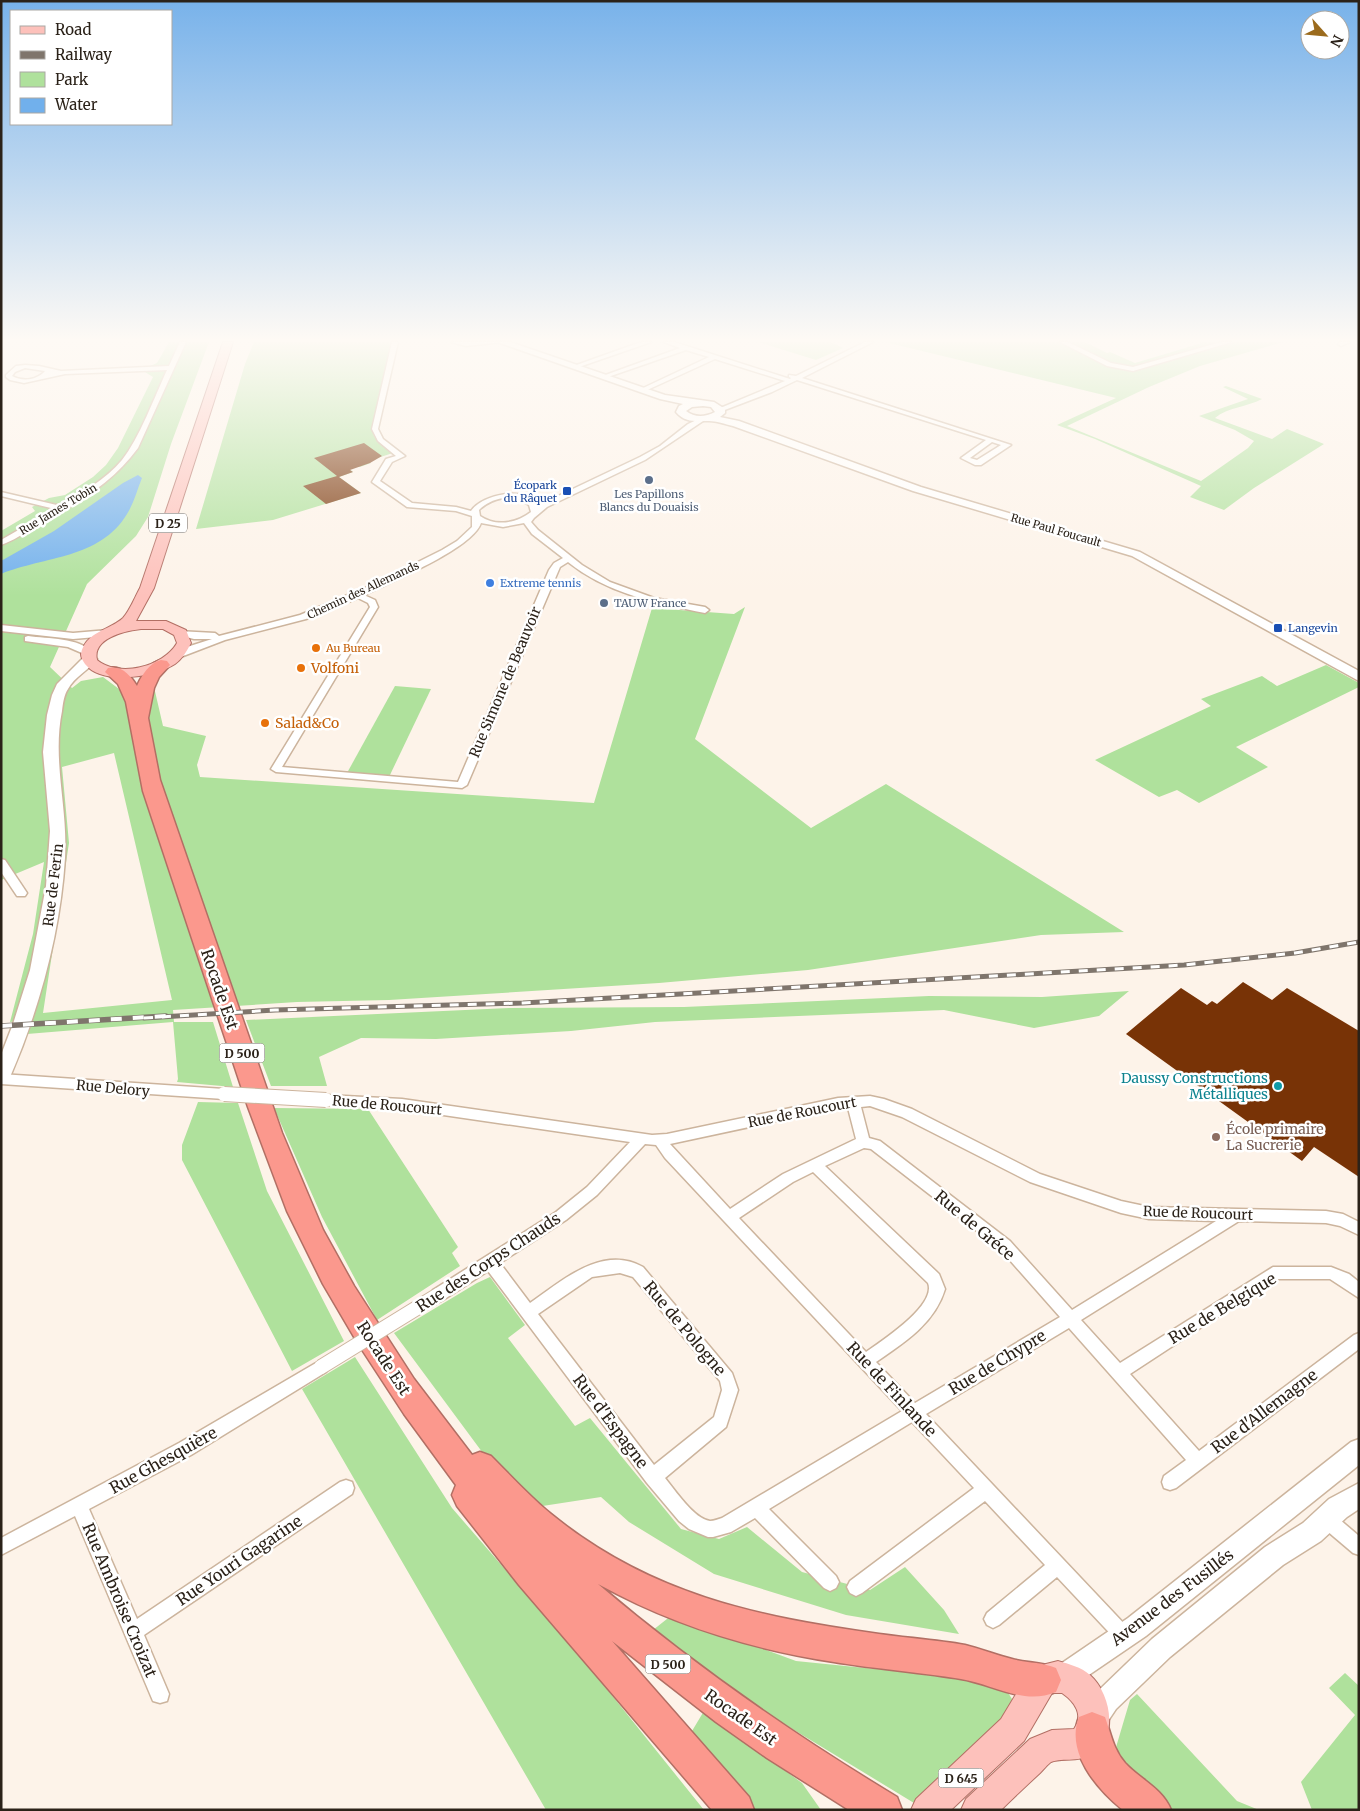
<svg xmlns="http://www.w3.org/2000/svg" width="1360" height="1811" viewBox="0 0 1360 1811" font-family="Merriweather,serif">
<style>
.green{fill:#afe19c;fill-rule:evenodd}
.water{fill:#71b0ec}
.building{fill:#783306}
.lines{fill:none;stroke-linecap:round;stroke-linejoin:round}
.street-casing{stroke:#ccb49d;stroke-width:3}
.secondary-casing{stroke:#ccb49d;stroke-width:3}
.primary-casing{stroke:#b26f64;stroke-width:2}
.highway-casing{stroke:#b26f64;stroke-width:3}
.street{fill:#fff;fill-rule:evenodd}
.secondary{fill:#fff;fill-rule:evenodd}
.primary{fill:#fdc1bb;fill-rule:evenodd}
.highway{fill:#fb988d;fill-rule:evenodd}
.rail-far1-casing{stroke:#7f756c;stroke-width:5}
.rail-casing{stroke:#7f756c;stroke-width:5.5}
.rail-far1{stroke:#fff;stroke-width:3;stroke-dasharray:9;stroke-linecap:butt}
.rail{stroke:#fff;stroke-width:4;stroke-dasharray:11;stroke-linecap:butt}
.street-bridge-casing{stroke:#ccb49d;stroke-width:16;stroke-linecap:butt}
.street-bridge{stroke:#fff;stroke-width:14}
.service-dot{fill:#5c6f8a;stroke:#fff;stroke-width:2}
.transit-dot{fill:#1a4fb4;stroke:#fff;stroke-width:2}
.shop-dot{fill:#3f7fe0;stroke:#fff;stroke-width:2}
.food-dot{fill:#e8710a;stroke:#fff;stroke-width:2}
.culture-dot{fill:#0f9aa8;stroke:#fff;stroke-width:2}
.education-dot{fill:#8d6e63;stroke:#fff;stroke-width:2}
.labels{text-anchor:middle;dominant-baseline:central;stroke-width:5;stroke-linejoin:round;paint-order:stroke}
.far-transit-label{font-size:11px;fill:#164399;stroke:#fff;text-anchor:end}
.far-service-label{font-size:11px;fill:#4e5e75;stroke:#fff}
.far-street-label{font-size:11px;fill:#2b2219;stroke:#fff}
.far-shop-label{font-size:11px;fill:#366cbe;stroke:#fff;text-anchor:start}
.far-food-label{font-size:11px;fill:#c56008;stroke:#fff;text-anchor:start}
.shield{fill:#fff;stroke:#6b645e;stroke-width:1}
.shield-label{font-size:12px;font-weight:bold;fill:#2b2219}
.food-label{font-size:14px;fill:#c56008;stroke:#fff;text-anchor:start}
.street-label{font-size:14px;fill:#2b2219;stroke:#fff}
.culture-label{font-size:14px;fill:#0d838f;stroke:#fff;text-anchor:end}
.education-label{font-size:14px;fill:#785e54;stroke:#fff;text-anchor:start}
.near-street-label{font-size:16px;fill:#2b2219;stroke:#fff}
</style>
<rect width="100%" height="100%" fill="#fdf3e9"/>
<g class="green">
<path d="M 169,342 L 209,342 L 171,444 L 148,517 L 136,536 L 87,584 L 50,667 L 72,688 L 81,681 L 103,677 L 119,689 L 154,687 L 163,726 L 206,736 L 197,765 L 200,777 L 594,803 L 652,608 L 734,614 L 745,607 L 695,739 L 811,828 L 886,784 L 1124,932 L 1041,935 L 808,970 L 659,983 L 389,1000 L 297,1002 L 173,1010 L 174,1022 L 213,1022 L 233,1087 L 177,1082 L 178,1079 L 173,1022 L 27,1034 L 33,1019 L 10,1022 L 33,934 L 44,862 L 1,880 L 1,531 L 35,511 L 32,507 L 49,498 L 65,495 L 93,477 L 106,465 L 118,448 L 153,377 L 145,372 L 148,367 L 157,363 ZM 114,753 L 172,1000 L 43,1013 L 69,843 L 62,767 Z"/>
<path d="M 254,342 L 392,342 L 372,428 C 373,441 383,446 393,453 L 368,461 L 371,463 L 360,467 L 347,467 L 353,472 L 339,477 L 361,493 L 273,520 L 196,529 L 245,364 Z"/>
<polygon points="758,342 831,342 843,348 816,360"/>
<path d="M 885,342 L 1085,342 L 1107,353 L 1110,352 L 1135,363 L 1202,343 L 1201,342 L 1283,342 L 1200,366 L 1149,387 L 1067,426 L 1201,481 L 1248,448 L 1254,441 L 1235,430 L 1199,416 L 1248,399 L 1223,387 L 1226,386 L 1262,399 C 1247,407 1228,407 1215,418 L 1272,439 L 1287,429 L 1324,444 L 1254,488 L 1224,510 L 1190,497 L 1201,486 L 1095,439 L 1057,425 L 1116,398 Z"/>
<polygon points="1326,665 1359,683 1359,687 1236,747 1268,767 1199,803 1177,790 1159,797 1095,760 1211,706 1201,699 1262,676 1277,686"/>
<polygon points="395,686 431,689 389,777 347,773"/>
<polygon points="1129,991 1099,1016 1034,1028 944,1010 655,1022 571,1031 436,1039 361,1038 319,1057 327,1086 271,1086 246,1020 509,1008 684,1007 929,996 1042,997"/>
<polygon points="198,1102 238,1103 267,1191 344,1341 292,1371 182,1160 182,1145"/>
<polygon points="274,1108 368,1109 458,1247 452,1253 460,1266 377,1320 322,1217"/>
<polygon points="490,1277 525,1325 508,1338 575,1426 590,1418 681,1529 719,1539 747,1527 802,1572 870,1590 905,1567 944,1610 959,1634 846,1615 714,1574 629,1522 601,1497 536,1507 491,1464 394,1333 477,1283"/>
<polygon points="355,1357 452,1508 586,1663 704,1810 546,1810 302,1389"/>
<polygon points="672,1615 796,1661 875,1669 886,1665 955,1673 1007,1691 1012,1699 1009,1716 914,1803 758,1708 653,1630"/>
<polygon points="1345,1673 1359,1686 1359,1810 1312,1810 1301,1782 1355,1715 1329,1688"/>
<polygon points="1137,1694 1237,1801 1259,1810 1172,1810 1114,1754 1130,1700"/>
<polygon points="704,1711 802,1783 821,1810 748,1810 689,1736"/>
</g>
<path class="water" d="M 138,475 L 142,478 C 137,490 134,503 127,514 C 100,559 45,556 1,574 L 1,561 L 54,531 L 123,483 Z"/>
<g class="building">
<polygon points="364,443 382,456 370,463 350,470 353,472 339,477 361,493 326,504 303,486 337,476 314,458"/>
<polygon points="1243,982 1272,1000 1287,988 1359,1031 1359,1177 1314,1147 1302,1161 1126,1034 1181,988 1207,1005 1212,1001 1217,1004"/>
</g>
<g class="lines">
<defs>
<g id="street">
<path d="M 180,342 L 186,342 L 138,448 C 112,484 73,506 35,527 C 24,533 13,541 1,545 L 1,540 L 55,509 L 1,496 L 1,492 L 61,506 C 82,493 106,479 122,460 C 139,439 155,396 167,370 L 65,374 L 24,383 L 10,380 L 6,377 L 6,375 L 16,366 L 25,365 L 39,366 L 61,371 L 169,366 ZM 25,368 L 45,371 C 37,380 23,382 12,376 L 15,372 Z"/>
<path d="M 392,342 L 398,342 L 378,429 L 383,439 L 405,456 L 392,462 L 380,481 L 412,503 L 456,507 L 471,511 C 482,494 528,485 537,506 L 640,457 L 660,446 L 688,424 L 703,417 L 706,419 L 645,460 L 547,507 L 534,518 L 531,522 L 538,530 L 582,565 L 610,582 L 654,598 L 705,607 L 709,610 L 705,613 C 656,603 608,594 568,562 L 560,567 L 467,785 L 462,788 L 276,772 L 271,769 L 370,607 L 368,603 L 358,598 L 306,619 L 225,640 L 178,658 L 172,658 L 171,656 L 187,647 L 212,639 L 194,639 L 178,635 L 178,631 L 215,633 L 219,636 L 300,615 L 372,585 L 442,550 L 457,541 L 472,527 L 472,516 L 456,511 L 407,507 L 372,482 L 386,459 L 396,456 L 378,441 L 372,429 ZM 503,498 L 518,499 L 529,505 L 531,512 C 517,523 496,527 480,516 L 479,510 C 486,503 493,500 503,498 ZM 481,523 L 503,527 L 524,523 L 532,534 L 563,558 L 554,563 L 549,570 L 458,782 L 282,767 L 378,607 L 375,600 L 364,595 C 390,582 472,549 481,523 Z"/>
<polygon points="451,342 503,342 466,346"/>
<polygon points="641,342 651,342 576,368 571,367"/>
<path d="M 664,342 L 674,342 L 790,379 L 791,378 L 789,377 L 789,375 L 796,376 L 865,342 L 873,342 L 802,378 L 1011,445 L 981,465 L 975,465 L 961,458 L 986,440 L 797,380 L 772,392 L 722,411 L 718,411 L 718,409 L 785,381 L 715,359 L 645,391 L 641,391 L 641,389 L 709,357 L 686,350 L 605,378 L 600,377 L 680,348 ZM 992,442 L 1001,445 L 977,460 L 970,458 Z"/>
<polygon points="1060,342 1068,342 1111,363 1133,367 1221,342 1232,342 1133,371 1107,366"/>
<polygon points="1340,342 1350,342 1341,346 1338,344"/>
<polygon points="1,625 73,633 108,630 112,633 108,636 73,639 1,631"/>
<path d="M 28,636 C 48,639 79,637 93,653 L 89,656 L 68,647 L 25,641 L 25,637 Z"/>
<polygon points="1,859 5,860 27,893 25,896 17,896 1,872"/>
<polygon points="1,1074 224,1089 229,1090 230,1094 229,1098 224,1099 1,1084"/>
<path d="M 326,1095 L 402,1099 L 652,1135 L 667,1134 L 838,1098 L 870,1096 L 884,1099 L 912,1109 L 1040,1174 L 1121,1201 L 1149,1207 L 1326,1211 L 1343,1214 L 1359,1222 L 1359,1235 L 1340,1226 L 1326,1223 L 1239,1221 L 1081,1320 L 1120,1363 L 1273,1267 L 1331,1267 L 1349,1274 L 1359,1282 L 1359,1298 L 1330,1279 L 1275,1279 L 1130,1374 L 1199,1451 L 1354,1335 L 1359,1333 L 1359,1349 L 1176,1488 L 1170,1490 L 1164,1488 L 1162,1482 L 1164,1476 L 1186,1460 L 1069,1328 L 926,1414 L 1131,1631 L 1134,1637 L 1131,1643 L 1125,1646 L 1119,1643 L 1057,1577 L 999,1625 L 993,1628 L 987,1625 L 984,1619 L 987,1613 L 1045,1565 L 985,1501 L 862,1593 L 856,1596 L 850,1593 L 847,1587 L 850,1581 L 974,1488 L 912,1422 L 769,1509 L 836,1576 L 839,1582 L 836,1588 L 830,1591 L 824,1588 L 755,1518 L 731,1532 L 713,1537 L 708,1537 L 689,1529 L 679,1521 L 647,1483 L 488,1271 L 443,1300 L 438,1302 L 433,1300 L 431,1295 L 433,1290 L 556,1212 L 587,1187 L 630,1142 L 402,1109 L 326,1105 L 321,1104 L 319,1100 L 321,1096 ZM 870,1106 L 902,1117 L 1030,1182 L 1121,1213 L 1149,1219 L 1216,1221 L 1072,1310 L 1010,1241 L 880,1141 L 869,1138 L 861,1107 ZM 838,1108 L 848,1108 L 856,1139 L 783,1174 L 730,1209 L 670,1144 ZM 645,1144 L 656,1145 L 665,1158 L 902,1411 L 722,1518 C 718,1519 714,1521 710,1521 C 694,1519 675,1490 665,1478 L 726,1427 L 738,1390 L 732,1373 L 643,1267 C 602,1244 562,1281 530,1303 L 500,1263 L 566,1220 L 597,1195 ZM 864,1148 L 871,1149 L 1000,1249 L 1060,1317 L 915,1403 L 876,1362 C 904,1343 935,1323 945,1289 L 939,1274 L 825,1166 ZM 813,1172 L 928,1283 C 937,1305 883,1340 866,1352 L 739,1218 L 793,1182 ZM 620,1273 L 633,1277 L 720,1381 L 722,1390 L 714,1417 L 654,1465 L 538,1314 L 592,1277 Z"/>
<polygon points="321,1360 326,1362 329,1367 326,1372 191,1455 89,1509 137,1619 340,1482 346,1480 352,1482 354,1488 352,1494 144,1635 169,1694 167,1701 160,1703 153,1701 75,1516 1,1555 1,1538 179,1443"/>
<polygon points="1326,1511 1332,1513 1359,1536 1359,1555 1353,1553 1320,1525 1318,1519 1320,1513"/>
</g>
<g id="secondary">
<path d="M 497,342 L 510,342 L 665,395 L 714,402 L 725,409 L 725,413 L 720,417 L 739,421 L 921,487 L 1140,552 L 1359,671 L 1359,681 L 1132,556 L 913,491 L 733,426 C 725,424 716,421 709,421 C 696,421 685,423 676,412 L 679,406 L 683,404 L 660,399 ZM 703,406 L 711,407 L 715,412 C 705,417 695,418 686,411 L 692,407 Z"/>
<path d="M 90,655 L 97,659 C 89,670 74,677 68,689 C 64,695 63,703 62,711 C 52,761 68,807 65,858 C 60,934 40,1007 10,1077 L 8,1082 L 1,1084 L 1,1055 L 13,1024 L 30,970 L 46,886 L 50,831 L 43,752 L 47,715 L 52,695 L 57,684 L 85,656 Z"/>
<polygon points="1359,1439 1359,1465 1146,1636 1080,1681 1059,1690 1050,1686 1046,1677 1050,1668 1062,1663 1128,1618 1351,1442"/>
<polygon points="1359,1483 1359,1509 1347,1517 1321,1541 1283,1565 1170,1657 1116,1709 1104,1727 1094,1730 1084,1727 1081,1717 1084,1707 1098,1691 1152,1639 1265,1547 1303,1523 1329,1499"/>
</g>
<g id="primary">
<path d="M 223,342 L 233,342 L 154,588 L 136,621 L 166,621 L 186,630 L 191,643 C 187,651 183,658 175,664 C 155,677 102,686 85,664 C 83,661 81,658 81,654 C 85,632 110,630 123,618 C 130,610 135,597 140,588 ZM 141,629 L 163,629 L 174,635 L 177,643 C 163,667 119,678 97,660 C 92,638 125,631 141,629 Z"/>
<path d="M 1058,1661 C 1069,1664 1081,1667 1090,1675 C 1110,1693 1118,1732 1096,1751 C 1081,1764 1063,1757 1051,1762 C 1048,1764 1043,1770 1040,1773 C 1027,1785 1014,1797 1001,1810 L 961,1810 L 966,1799 L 1030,1739 L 1052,1730 L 1074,1729 C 1084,1715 1075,1702 1062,1693 L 1052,1693 L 1024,1741 L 951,1810 L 911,1810 L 916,1799 L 1001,1719 L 1030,1671 L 1046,1664 Z"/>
</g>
<g id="highway">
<path d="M 161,660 L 167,661 L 170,665 L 159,677 L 154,688 L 148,718 L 160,780 L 282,1133 L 323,1230 L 354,1286 L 414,1379 L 472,1455 L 480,1452 L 491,1456 C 511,1476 529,1496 551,1514 C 649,1594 756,1617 879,1634 C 908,1638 937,1640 965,1645 C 981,1649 996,1655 1012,1659 C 1027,1663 1042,1662 1056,1668 L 1061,1680 L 1056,1692 C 1024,1706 993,1684 961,1679 C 919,1672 876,1669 834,1662 C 750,1649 672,1625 598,1584 C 692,1664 791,1733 897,1797 L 902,1810 L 849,1810 L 767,1758 L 716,1722 L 612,1641 L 749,1797 L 754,1810 L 712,1810 L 519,1585 L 457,1506 L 452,1495 L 456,1485 L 404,1414 L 357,1342 L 323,1284 L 287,1211 L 248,1107 L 143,791 L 126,702 L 118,684 L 105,672 L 108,668 C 122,665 130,675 137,686 C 142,675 149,663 161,660 Z"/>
<path d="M 1092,1712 L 1105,1717 C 1111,1734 1113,1749 1125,1763 C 1141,1780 1163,1789 1171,1810 L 1123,1810 C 1097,1789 1065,1752 1079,1717 Z"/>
</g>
</defs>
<use href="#street" class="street-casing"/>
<use href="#secondary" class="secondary-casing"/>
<use href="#primary" class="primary-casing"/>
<use href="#highway" class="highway-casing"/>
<use href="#street" class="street"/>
<use href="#secondary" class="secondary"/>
<use href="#primary" class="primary"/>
<use href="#highway" class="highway"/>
<defs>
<polyline id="rail-far1" points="144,1018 275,1010 523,1003 1184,965 1295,953 1359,942"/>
<polyline id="rail" points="1,1026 166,1016"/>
</defs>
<use href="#rail-far1" class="rail-far1-casing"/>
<use href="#rail" class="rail-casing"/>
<use href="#rail-far1" class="rail-far1"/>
<use href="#rail" class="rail"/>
<defs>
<g id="street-bridge">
<polyline points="224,1094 326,1100"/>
<polyline points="321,1367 438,1295"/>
</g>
</defs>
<use href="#street-bridge" class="street-bridge-casing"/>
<use href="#street-bridge" class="street-bridge"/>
</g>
<linearGradient id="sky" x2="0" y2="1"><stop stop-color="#78b2ea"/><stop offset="0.57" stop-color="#fefaf5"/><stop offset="1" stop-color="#fefaf5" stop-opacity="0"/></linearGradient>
<rect width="1360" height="596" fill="url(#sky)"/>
<g class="service-dot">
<circle cx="649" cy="480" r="5"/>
<circle cx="604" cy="603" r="5"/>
</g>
<g class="transit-dot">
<rect x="562" y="486" width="10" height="10" rx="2.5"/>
<rect x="1273" y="623" width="10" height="10" rx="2.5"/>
</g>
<circle class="shop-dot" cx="490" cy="583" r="5"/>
<g class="food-dot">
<circle cx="316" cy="648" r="5"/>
<circle cx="301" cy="668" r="5"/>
<circle cx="265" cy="723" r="5"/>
</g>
<circle class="culture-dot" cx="1278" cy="1086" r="5"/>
<circle class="education-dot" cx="1216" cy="1137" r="5"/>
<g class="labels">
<g class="far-transit-label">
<text x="557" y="485">Écopark<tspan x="557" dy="13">du Râquet</tspan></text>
<text x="1288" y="628" text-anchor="start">Langevin</text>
</g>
<g class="far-service-label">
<text x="649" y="494">Les Papillons<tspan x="649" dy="13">Blancs du Douaisis</tspan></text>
<text x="614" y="603" text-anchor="start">TAUW France</text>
</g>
<g class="far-street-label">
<text transform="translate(58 509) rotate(-31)">Rue James Tobin</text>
<text transform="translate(1056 530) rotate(16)">Rue Paul Foucault</text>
<text transform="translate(363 590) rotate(-25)">Chemin des Allemands</text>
</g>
<g class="far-shop-label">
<text x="500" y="583">Extreme tennis</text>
</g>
<g class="far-food-label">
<text x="326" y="648">Au Bureau</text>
</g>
<g class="shield">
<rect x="149" y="513.5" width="38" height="19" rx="4"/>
<rect x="219.5" y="1043.5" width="45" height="19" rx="4"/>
<rect x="645.5" y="1654.5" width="45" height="19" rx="4"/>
<rect x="938.5" y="1768.5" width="45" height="19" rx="4"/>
</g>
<g class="shield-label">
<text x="168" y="523">D 25</text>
<text x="242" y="1053">D 500</text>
<text x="668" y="1664">D 500</text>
<text x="961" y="1778">D 645</text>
</g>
<g class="food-label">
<text x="311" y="668">Volfoni</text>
<text x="275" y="723">Salad&amp;Co</text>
</g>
<g class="street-label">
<text transform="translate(505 682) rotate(-67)">Rue Simone de Beauvoir</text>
<text transform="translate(53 885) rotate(-83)">Rue de Ferin</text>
<text transform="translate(113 1088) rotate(5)">Rue Delory</text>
<text transform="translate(387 1105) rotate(5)">Rue de Roucourt</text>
<text transform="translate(802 1112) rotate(-11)">Rue de Roucourt</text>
<text transform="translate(1198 1213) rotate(2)">Rue de Roucourt</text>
</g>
<g class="culture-label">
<text x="1268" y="1078">Daussy Constructions<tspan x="1268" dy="16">Métalliques</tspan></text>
</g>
<g class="education-label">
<text x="1226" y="1129">École primaire<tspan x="1226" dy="16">La Sucrerie</tspan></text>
</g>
<g class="near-street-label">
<text transform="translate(220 989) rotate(71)">Rocade Est</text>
<text transform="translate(975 1225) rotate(40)">Rue de Gréce</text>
<text transform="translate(488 1262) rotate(-33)">Rue des Corps Chauds</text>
<text transform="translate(1222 1308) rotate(-31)">Rue de Belgique</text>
<text transform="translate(685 1328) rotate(50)">Rue de Pologne</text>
<text transform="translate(384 1358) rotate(57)">Rocade Est</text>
<text transform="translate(997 1362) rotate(-31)">Rue de Chypre</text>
<text transform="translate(892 1389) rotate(47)">Rue de Finlande</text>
<text transform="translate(1264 1411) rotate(-37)">Rue d'Allemagne</text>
<text transform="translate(611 1421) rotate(53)">Rue d'Espagne</text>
<text transform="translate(163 1460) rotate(-29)">Rue Ghesquière</text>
<text transform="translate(239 1560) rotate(-34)">Rue Youri Gagarine</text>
<text transform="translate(1172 1597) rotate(-37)">Avenue des Fusillés</text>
<text transform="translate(120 1600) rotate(67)">Rue Ambroise Croizat</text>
<text transform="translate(741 1717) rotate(35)">Rocade Est</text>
</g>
</g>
<rect width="1360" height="1811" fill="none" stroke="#2b2219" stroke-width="5"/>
<rect x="10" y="10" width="162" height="115" fill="#ffffff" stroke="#aaa7a3"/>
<rect x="20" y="26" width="25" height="8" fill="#fdc1bb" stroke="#aaa7a3"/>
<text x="55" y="35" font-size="15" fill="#2b2219">Road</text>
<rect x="20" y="51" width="25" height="8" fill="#7f756c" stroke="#aaa7a3"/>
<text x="55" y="60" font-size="15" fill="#2b2219">Railway</text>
<rect x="20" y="72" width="25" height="15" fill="#afe19c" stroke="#aaa7a3"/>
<text x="55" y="85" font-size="15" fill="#2b2219">Park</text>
<rect x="20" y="98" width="25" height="15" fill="#71b0ec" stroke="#aaa7a3"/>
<text x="55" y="110" font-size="15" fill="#2b2219">Water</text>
<g transform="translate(1325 35) rotate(117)"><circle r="24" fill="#ffffff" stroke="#aaa7a3"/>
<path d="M0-4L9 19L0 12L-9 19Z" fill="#9b6b1d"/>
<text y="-8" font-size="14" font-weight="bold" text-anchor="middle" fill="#2b2219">N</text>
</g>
</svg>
